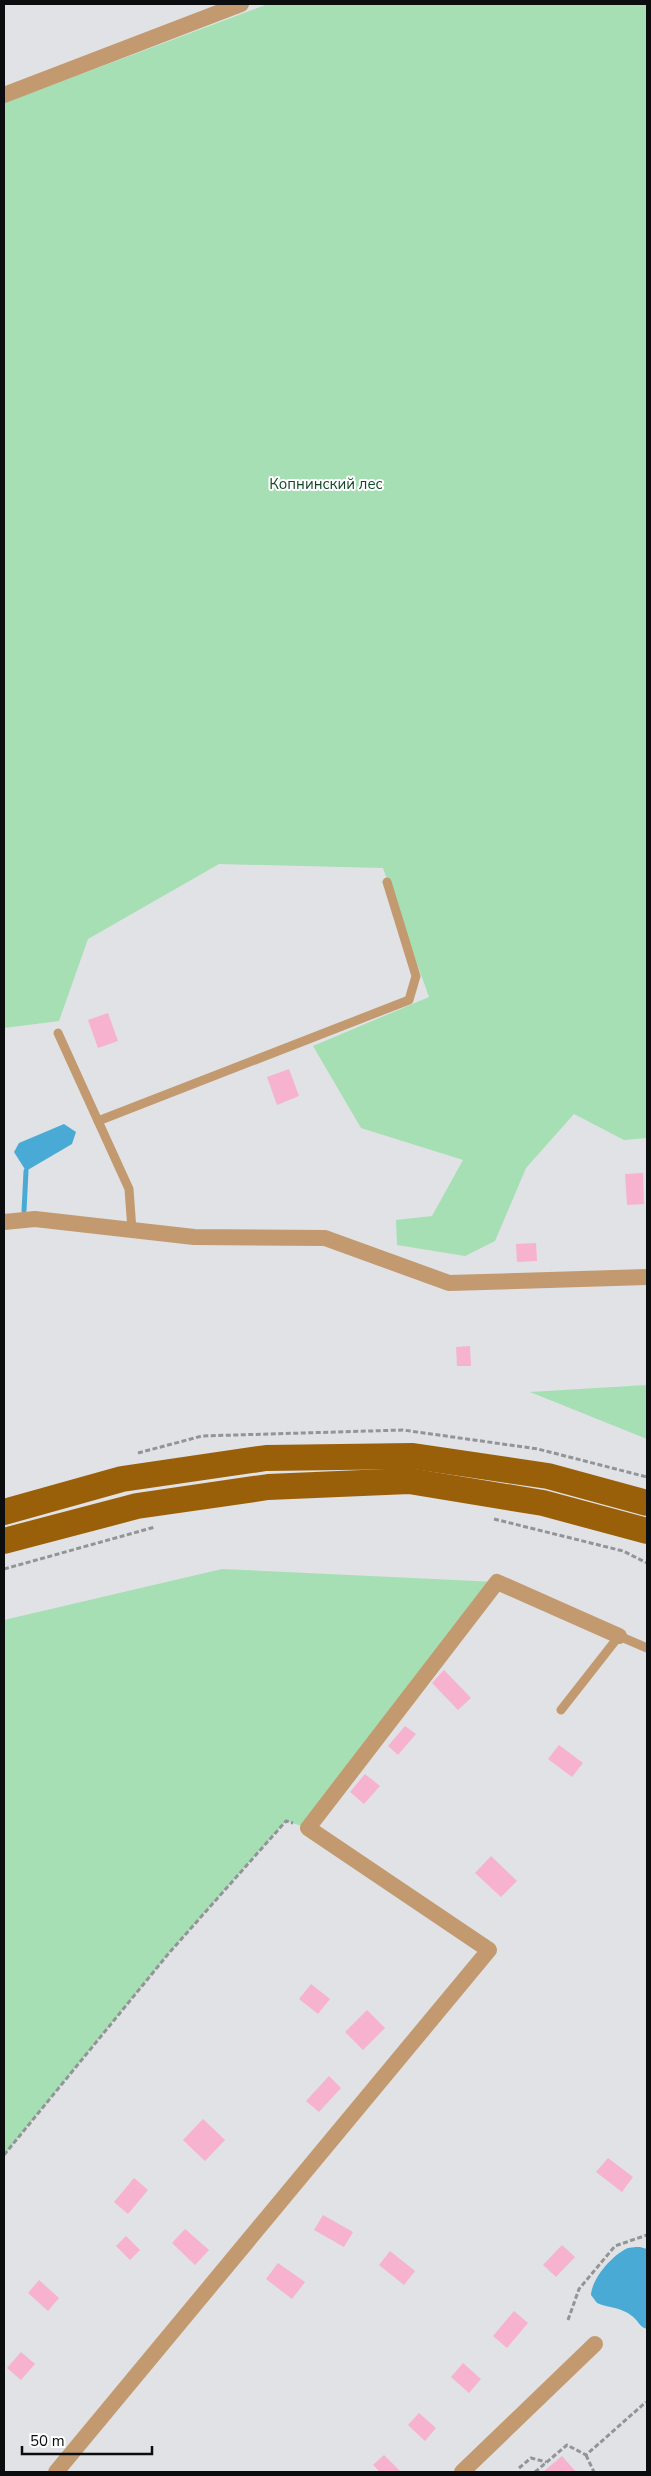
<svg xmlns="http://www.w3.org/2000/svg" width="651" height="2476" viewBox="0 0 651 2476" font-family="'Nunito Sans',sans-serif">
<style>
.green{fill:#a6dfb4}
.water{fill:#4aaad6}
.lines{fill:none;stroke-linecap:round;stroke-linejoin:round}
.stream{stroke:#4aaad6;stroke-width:5}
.building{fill:#f7b2d0}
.path{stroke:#939496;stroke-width:3;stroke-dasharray:5 2.5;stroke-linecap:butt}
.service{stroke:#c39a6f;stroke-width:9}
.minor{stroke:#c39a6f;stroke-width:16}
.primary{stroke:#9a6009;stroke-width:26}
.labels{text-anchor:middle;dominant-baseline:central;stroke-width:4;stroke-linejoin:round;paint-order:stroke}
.park-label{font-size:15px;fill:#104925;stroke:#fff}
</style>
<rect width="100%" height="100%" fill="#e0e2e5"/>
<g class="green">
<polygon points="268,4 647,4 647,1138 624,1140 574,1114 526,1168 495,1241 465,1256 397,1245 396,1220 432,1216 463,1160 361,1128 313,1046 429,997 383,868 219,864 88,939 59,1021 4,1028 4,103"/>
<polygon points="647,1385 647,1439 530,1392"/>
<polygon points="222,1569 497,1582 308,1828 286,1821 169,1953 4,2155 4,1620"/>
</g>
<g class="water">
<polygon points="64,1124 76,1132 72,1144 26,1171 14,1152 19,1143"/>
<path d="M 640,2247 L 647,2249 L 647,2329 C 639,2327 638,2320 632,2316 C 621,2307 609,2308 597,2303 L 591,2295 C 592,2279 610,2258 624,2250 C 628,2247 635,2247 640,2247 Z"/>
</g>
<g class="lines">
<polyline class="stream" points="24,1211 26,1171"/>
</g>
<g class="building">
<polygon points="108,1013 118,1041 98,1048 88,1020"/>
<polygon points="289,1069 299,1096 277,1105 267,1077"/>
<polygon points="643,1173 644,1204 627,1205 625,1174"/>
<polygon points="536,1243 537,1261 517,1262 516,1244"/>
<polygon points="470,1346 471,1366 457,1366 456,1347"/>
<polygon points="444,1670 471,1698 458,1710 432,1683"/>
<polygon points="405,1726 416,1734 398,1755 388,1746"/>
<polygon points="559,1745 583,1763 572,1777 548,1759"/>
<polygon points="365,1774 380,1786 364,1804 350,1792"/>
<polygon points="491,1856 517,1881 501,1897 475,1873"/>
<polygon points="311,1984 330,1999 318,2014 299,1999"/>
<polygon points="367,2010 385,2028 363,2050 345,2032"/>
<polygon points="329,2076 341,2088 319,2112 306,2101"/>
<polygon points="203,2119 225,2140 205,2161 183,2140"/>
<polygon points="608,2158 633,2177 622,2192 596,2172"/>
<polygon points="134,2178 148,2190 128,2214 114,2202"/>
<polygon points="323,2215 353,2232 344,2247 314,2230"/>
<polygon points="185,2229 209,2250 195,2265 172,2243"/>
<polygon points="126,2236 140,2250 130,2260 116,2246"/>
<polygon points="562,2245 575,2257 556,2277 543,2265"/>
<polygon points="390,2251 415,2271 404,2285 379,2265"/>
<polygon points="278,2263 305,2282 292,2299 266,2279"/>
<polygon points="39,2280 59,2298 48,2311 28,2293"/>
<polygon points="514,2311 528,2323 507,2348 493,2336"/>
<polygon points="21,2352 35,2364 21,2380 7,2368"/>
<polygon points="463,2363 481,2379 469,2393 451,2377"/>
<polygon points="419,2413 436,2428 425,2441 408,2425"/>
<polygon points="384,2455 401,2472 380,2472 373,2465"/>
<polygon points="562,2456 576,2472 543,2472"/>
</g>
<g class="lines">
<g class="path">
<polyline points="138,1453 202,1436 403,1430 538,1449 647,1477"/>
<polyline points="494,1519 623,1551 647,1563"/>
<polyline points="4,1569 155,1527"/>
<polyline points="4,2155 169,1953 286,1821 293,1823"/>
<polyline points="568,2320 579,2289 615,2246 647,2235"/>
<polyline points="586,2455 594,2472"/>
<polyline points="519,2468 531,2458 546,2462"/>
<polyline points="535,2472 567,2445 586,2455 646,2402"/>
</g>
<g class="service">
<polyline points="58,1033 129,1189 132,1230"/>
<polyline points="98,1121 409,1000 416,976 387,882"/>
<polyline points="561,1710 619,1636 647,1648"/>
</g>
<g class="minor">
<polyline points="4,95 241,4"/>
<polyline points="4,1222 35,1219 194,1237 325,1238 449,1283 647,1277"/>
<polyline points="56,2472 489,1950 308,1828 497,1582 619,1636"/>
<polyline points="462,2472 595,2344"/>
</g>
<g class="primary">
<polyline points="4,1512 122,1479 266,1458 413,1456 548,1476 647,1503"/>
<polyline points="4,1541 137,1506 268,1487 409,1481 543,1503 647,1531"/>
</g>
</g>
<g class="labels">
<g class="park-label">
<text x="326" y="484">Копнинский лес</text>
</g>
</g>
<rect width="651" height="2476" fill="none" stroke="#0c0d0e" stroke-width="10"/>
<path d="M22 2446v8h130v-8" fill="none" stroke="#0c0d0e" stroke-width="2.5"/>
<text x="30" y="2446" font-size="15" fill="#0c0d0e" stroke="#ffffff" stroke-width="4" paint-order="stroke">50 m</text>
</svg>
